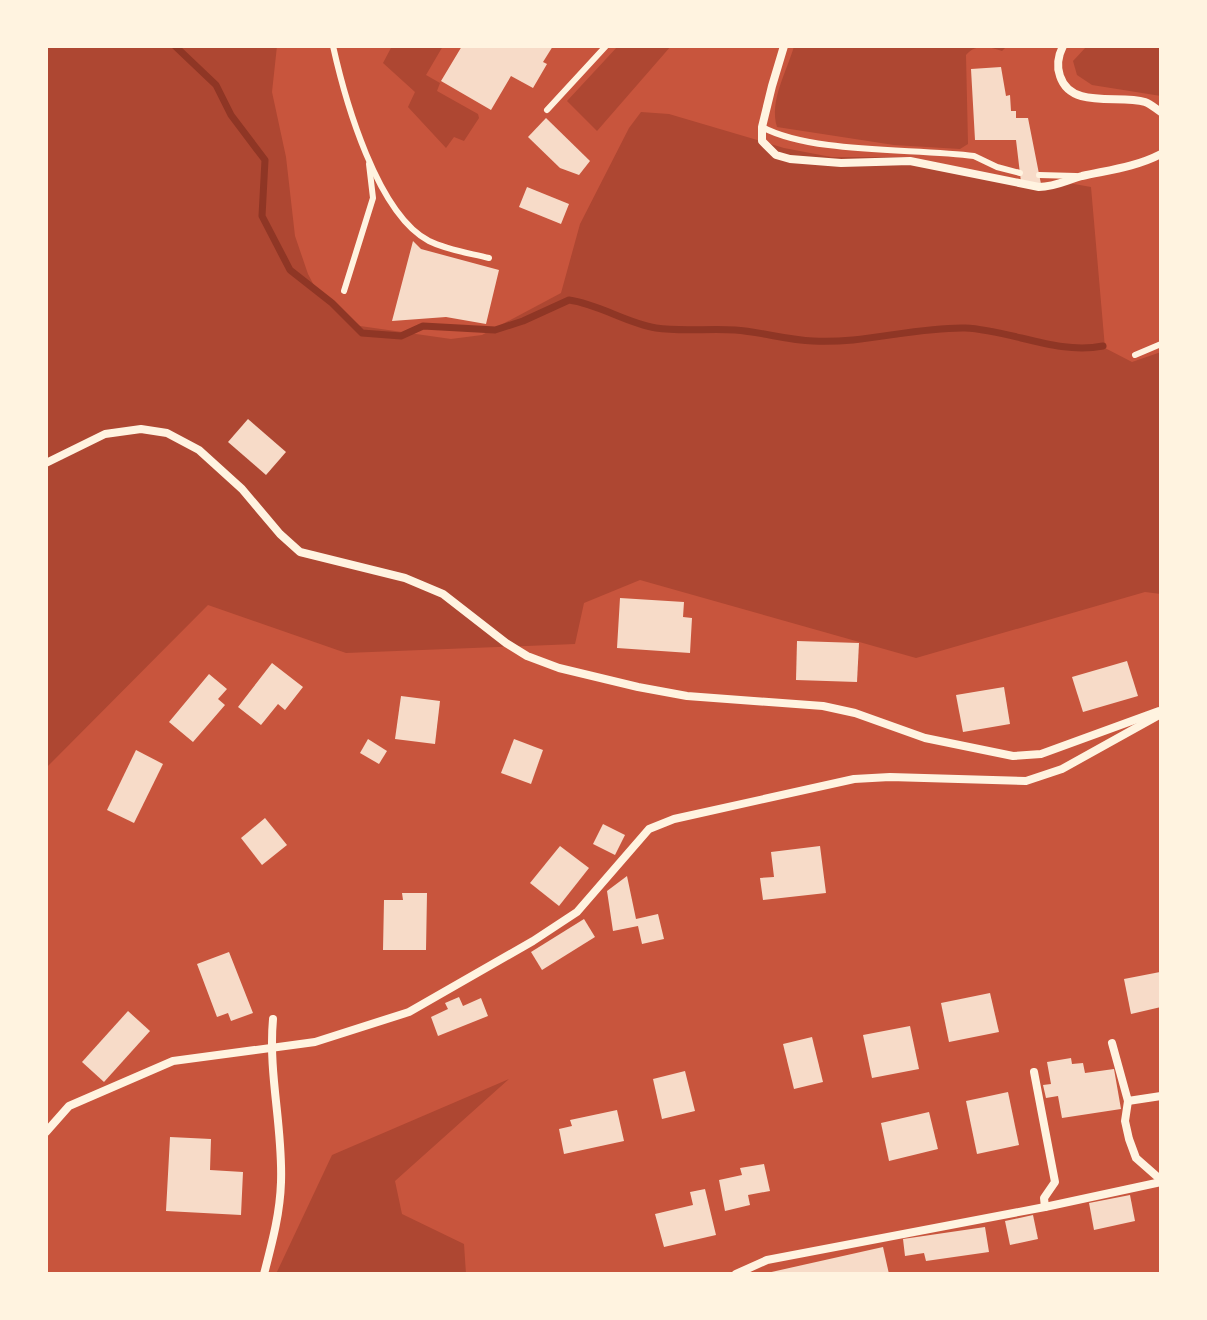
<svg xmlns="http://www.w3.org/2000/svg" width="1207" height="1320" viewBox="0 0 1207 1320" font-family="Commissioner,sans-serif">
<style>
.green{fill:#ae4732}
.lines{fill:none;stroke-linecap:round;stroke-linejoin:round}
.stream{stroke:#8f3625;stroke-width:7}
.building{fill:#f7dbc8}
.service{stroke:#fff3e0;stroke-width:6}
.minor{stroke:#fff3e0;stroke-width:8}
</style>
<rect width="100%" height="100%" fill="#c8553d"/>
<g class="green">
<polygon points="46,46 277,46 272,92 286,157 295,236 308,274 320,297 360,326 451,339 482,335 561,293 580,224 629,128 641,112 669,114 784,148 831,157 902,157 1041,184 1057,181 1091,187 1105,348 1132,362 1161,352 1161,594 1145,592 916,658 640,580 584,603 575,644 346,653 208,605 46,768"/>
<polygon points="392,46 443,46 426,75 440,83 437,91 478,114 479,118 464,141 454,137 446,148 408,107 415,92 383,63"/>
<polygon points="618,46 671,46 597,131 567,101"/>
<path d="M 794,46 L 1007,46 L 1002,51 C 990,47 976,43 966,55 L 968,144 L 960,149 L 894,145 L 777,127 C 769,100 787,72 794,46 Z"/>
<polygon points="1087,46 1161,46 1161,96 1092,85 1077,75 1073,61"/>
<polygon points="509,1079 395,1181 402,1214 464,1244 466,1274 276,1274 332,1155"/>
</g>
<g class="lines">
<path class="stream" d="M 175,46 L 216,85 L 231,115 L 265,160 L 262,216 L 290,270 L 332,303 L 362,333 L 401,336 L 423,326 L 495,330 L 523,321 L 569,300 C 599,304 626,323 656,328 C 682,332 709,328 735,330 C 762,332 787,340 813,341 C 864,344 914,327 965,328 C 1012,330 1056,355 1103,346"/>
</g>
<g class="building">
<polygon points="462,46 553,46 543,62 547,64 533,88 511,76 491,110 441,81"/>
<polygon points="1001,67 1006,96 1010,95 1011,111 1016,111 1016,118 1028,118 1041,184 1021,182 1016,140 975,140 971,69"/>
<polygon points="546,118 590,161 579,175 560,168 528,137"/>
<polygon points="527,187 569,204 561,224 519,207"/>
<polygon points="413,241 421,249 499,270 486,324 446,317 392,321"/>
<polygon points="248,419 286,452 266,475 228,442"/>
<polygon points="620,598 684,602 683,617 692,618 690,653 617,648"/>
<polygon points="797,641 859,643 857,682 796,680"/>
<polygon points="1127,661 1138,696 1083,712 1072,677"/>
<polygon points="272,663 303,687 285,710 278,704 261,725 238,707"/>
<polygon points="209,674 227,689 218,699 225,705 193,742 169,722"/>
<polygon points="1004,687 1010,724 963,732 956,695"/>
<polygon points="401,696 440,701 435,744 395,739"/>
<polygon points="368,739 387,751 379,764 360,753"/>
<polygon points="514,739 543,750 531,784 501,773"/>
<polygon points="136,750 163,764 134,823 107,810"/>
<polygon points="265,818 287,845 262,865 241,838"/>
<polygon points="603,824 625,835 615,855 593,844"/>
<polygon points="560,846 589,868 559,906 530,883"/>
<polygon points="820,846 826,893 763,900 760,878 774,877 771,852"/>
<polygon points="627,876 636,919 658,914 664,939 642,944 638,926 613,931 607,891"/>
<polygon points="402,893 427,893 426,950 383,950 384,900 403,900"/>
<polygon points="584,919 595,937 542,970 531,952"/>
<polygon points="229,952 253,1013 231,1021 228,1013 217,1017 197,964"/>
<polygon points="1160,972 1161,1007 1131,1014 1124,979"/>
<polygon points="990,993 999,1032 949,1042 941,1003"/>
<polygon points="459,997 463,1006 481,998 488,1016 438,1036 431,1017 448,1009 445,1003"/>
<polygon points="128,1011 150,1031 104,1082 82,1062"/>
<polygon points="910,1026 919,1069 872,1078 863,1035"/>
<polygon points="812,1037 823,1082 794,1089 783,1044"/>
<polygon points="1071,1058 1072,1064 1083,1063 1085,1073 1114,1069 1121,1109 1062,1118 1058,1096 1046,1098 1043,1085 1051,1084 1047,1062"/>
<polygon points="685,1071 695,1111 662,1119 653,1079"/>
<polygon points="1008,1092 1019,1145 977,1154 966,1101"/>
<polygon points="617,1110 624,1141 564,1154 559,1129 572,1126 570,1120"/>
<polygon points="929,1112 938,1149 889,1161 881,1123"/>
<polygon points="170,1137 211,1139 210,1170 243,1172 241,1215 166,1211"/>
<polygon points="764,1164 770,1191 748,1195 750,1205 725,1211 719,1180 742,1175 740,1168"/>
<polygon points="705,1189 716,1235 664,1247 655,1214 693,1205 690,1192"/>
<polygon points="1130,1195 1135,1221 1094,1230 1089,1203"/>
<polygon points="1033,1215 1038,1239 1010,1245 1005,1221"/>
<polygon points="985,1227 989,1252 926,1261 924,1253 905,1256 903,1239"/>
<polygon points="883,1247 889,1274 768,1274 767,1273"/>
</g>
<g class="lines">
<g class="service">
<path d="M 333,46 C 345,100 377,214 429,241 C 447,250 469,253 489,258"/>
<polyline points="547,110 606,46"/>
<path d="M 762,127 C 812,154 915,148 974,156 L 997,167 L 1020,173"/>
<polyline points="1039,175 1076,176"/>
<polyline points="344,291 373,198 369,164"/>
<polyline points="1135,355 1161,344"/>
</g>
<g class="minor">
<path d="M 784,46 L 772,86 L 762,127 L 762,141 L 776,155 L 790,159 L 841,163 L 910,161 L 1039,187 C 1055,187 1067,180 1082,176 C 1109,170 1136,167 1161,154"/>
<path d="M 1063,46 C 1058,56 1056,65 1060,76 C 1071,110 1119,94 1145,102 C 1151,104 1156,109 1161,112"/>
<polyline points="46,463 105,434 141,429 167,433 199,450 242,489 280,534 300,552 405,578 443,594 506,643 527,656 559,668 638,687 687,696 823,706 855,713 925,738 1013,756 1041,754 1159,711"/>
<polyline points="1112,1043 1128,1101 1125,1121 1129,1139 1136,1158 1161,1180"/>
<polyline points="1034,1072 1055,1182 1044,1198 1045,1207"/>
<polyline points="1128,1101 1161,1096"/>
<polyline points="46,1132 69,1106 173,1061 315,1042 409,1012 533,941 577,912 649,829 674,819 854,779 890,777 1026,781 1062,769 1161,714"/>
<path d="M 264,1274 C 272,1243 280,1214 281,1182 C 283,1127 268,1074 273,1019"/>
<polyline points="736,1274 767,1260 1045,1207 1161,1182"/>
</g>
</g>
<rect width="1207" height="1320" fill="none" stroke="#fff3e0" stroke-width="96"/>
</svg>
